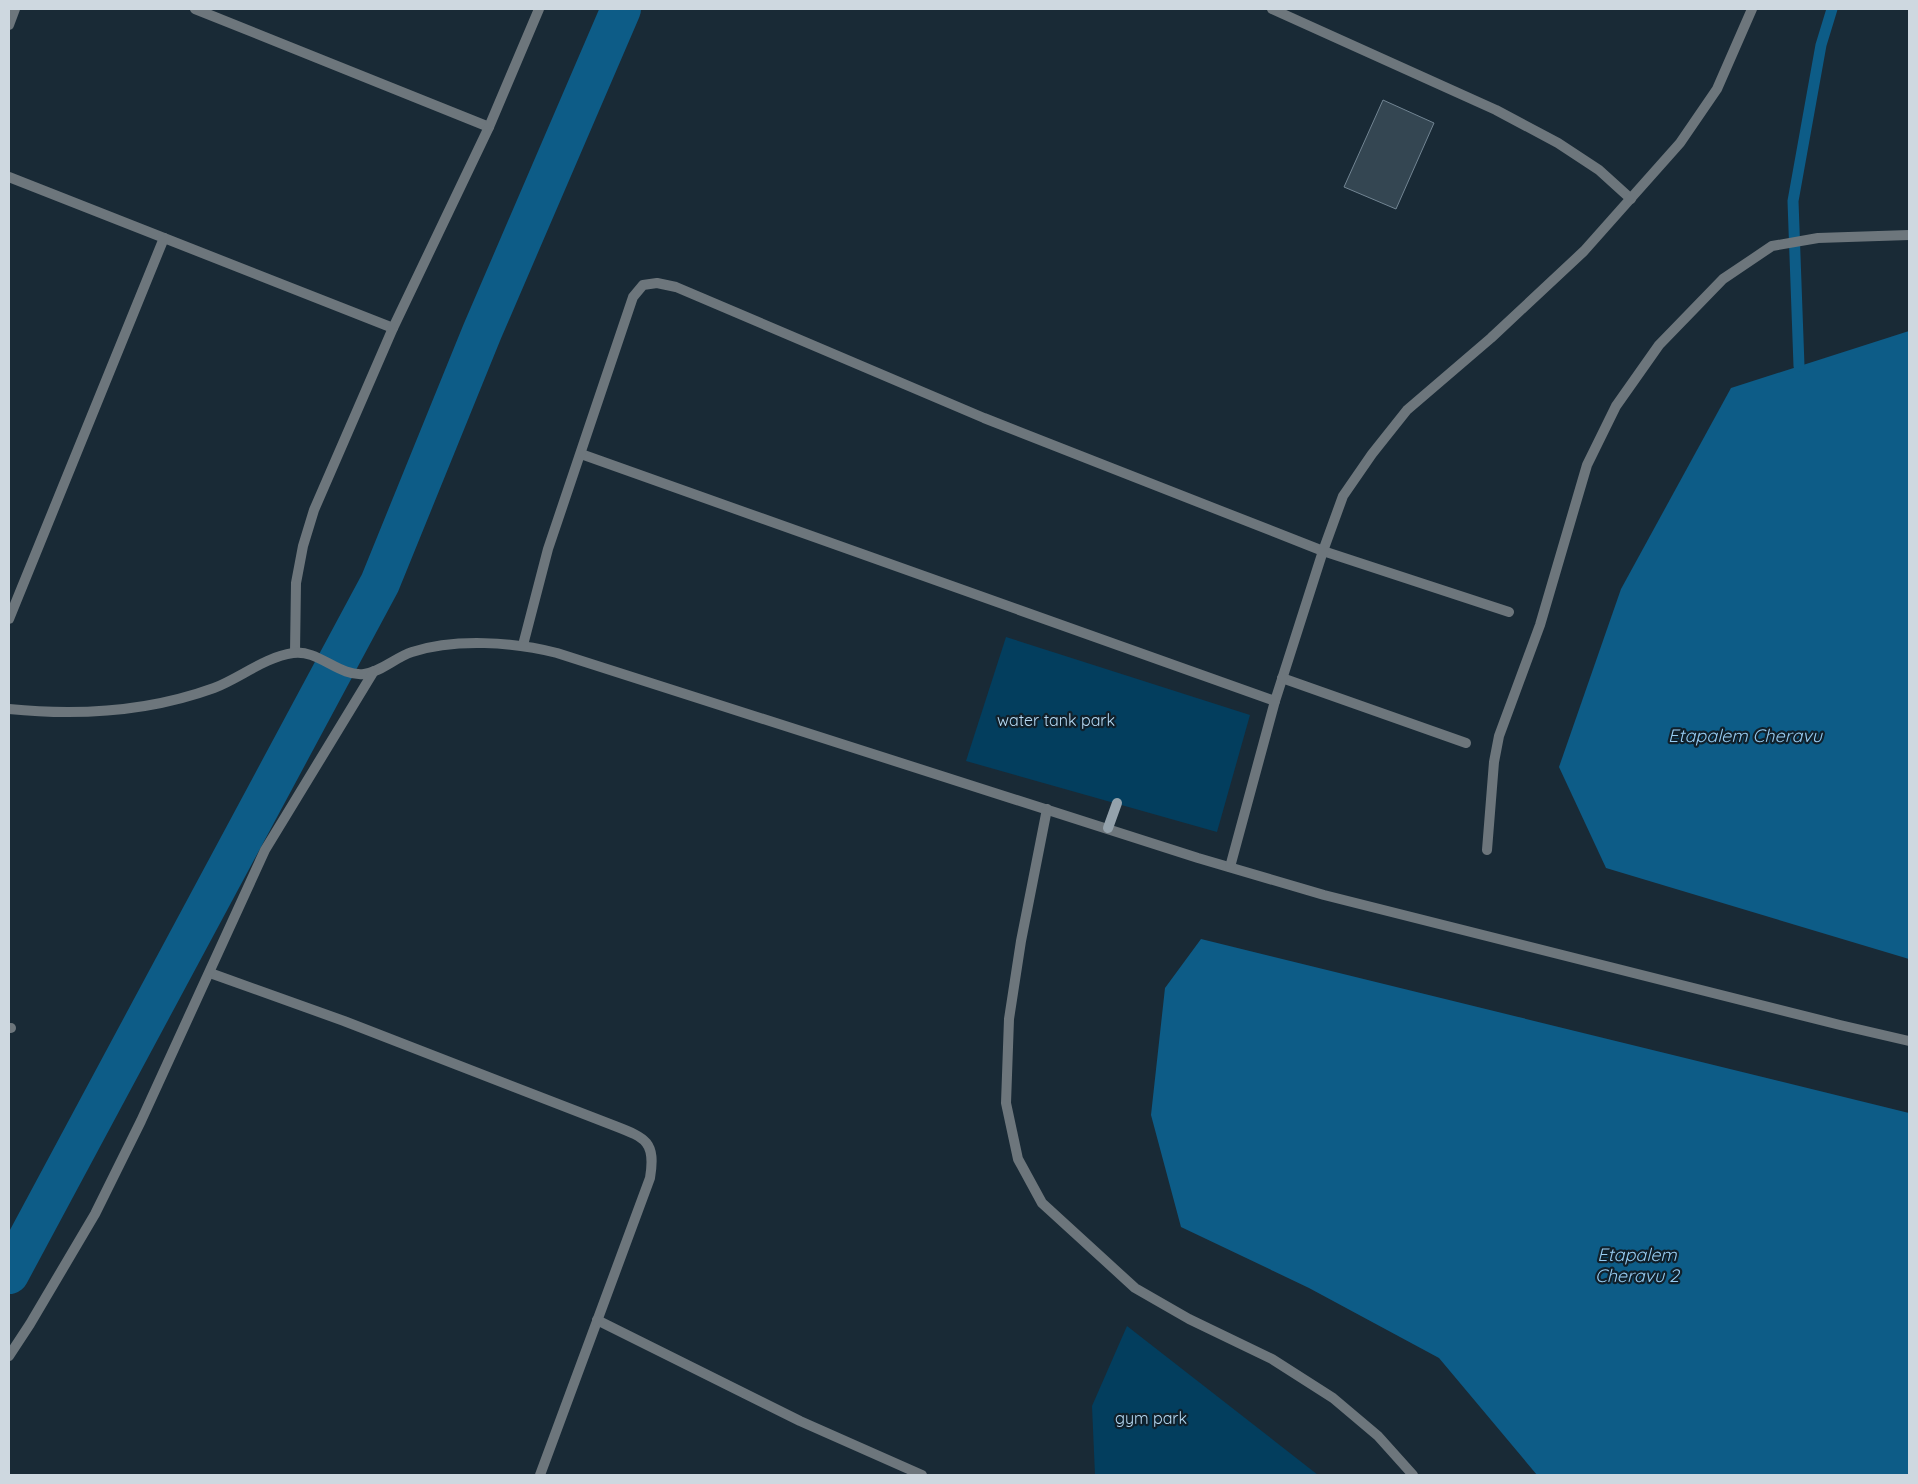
<svg xmlns="http://www.w3.org/2000/svg" width="1918" height="1484" viewBox="0 0 1918 1484" font-family="Quicksand,sans-serif">
<style>
.green{fill:#033e5e}
.water{fill:#0d5c87}
.lines{fill:none;stroke-linecap:round;stroke-linejoin:round}
.stream{stroke:#0d5c87;stroke-width:11}
.canal{stroke:#0d5c87;stroke-width:40}
.building{fill:#344652;stroke:#728593}
.street{stroke:#6d767c;stroke-width:10}
.secondary{stroke:#94a2ac;stroke-width:10}
.labels{text-anchor:middle;dominant-baseline:central;stroke-width:4.5;stroke-linejoin:round;paint-order:stroke}
.park-label{font-size:16px;fill:#b6d9f3;stroke:#10202b}
.water-label{font-size:18px;font-style:italic;fill:#97ccf2;stroke:#10202b}
</style>
<rect width="100%" height="100%" fill="#192a36"/>
<g class="green">
<polygon points="1006,637 1250,715 1217,832 966,761"/>
<polygon points="1127,1326 1318,1475 1095,1475 1092,1406"/>
</g>
<g class="water">
<polygon points="1909,331 1909,959 1606,868 1559,767 1621,589 1731,388"/>
<polygon points="1201,939 1909,1113 1909,1475 1537,1475 1439,1358 1309,1288 1181,1227 1151,1115 1165,988"/>
</g>
<g class="lines">
<polyline class="stream" points="1799,366 1793,201 1821,45 1832,9"/>
<polyline class="canal" points="9,1274 380,583 482,332 621,9"/>
</g>
<polygon class="building" points="1383,100 1434,123 1396,209 1344,187"/>
<g class="lines">
<g class="street">
<polyline points="195,9 489,127"/>
<polyline points="1272,9 1496,110 1558,143 1599,170 1631,199"/>
<polyline points="9,25 15,9"/>
<polyline points="9,177 393,328"/>
<polyline points="581,454 1275,701"/>
<polyline points="9,619 164,238"/>
<polyline points="523,645 548,549 633,297 643,285 657,283 676,287 984,418 1323,551 1509,612"/>
<polyline points="295,652 296,583 303,546 314,510 393,328 489,127 539,9"/>
<polyline points="1282,678 1466,743"/>
<path d="M 9,709 C 78,716 148,712 214,688 C 240,678 265,657 293,653 C 318,649 339,677 364,674 C 381,672 396,657 412,652 C 455,638 514,642 557,653 L 1198,858 L 1324,895 L 1840,1025 L 1909,1041"/>
<polyline points="1047,809 1021,941 1009,1019 1006,1103 1018,1159 1042,1203 1135,1288 1189,1319 1272,1359 1333,1398 1378,1436 1413,1475"/>
<polyline points="1487,850 1494,762 1499,736 1540,625 1587,465 1616,406 1659,345 1723,279 1772,246 1818,238 1909,235"/>
<polyline points="1230,867 1275,701 1323,551 1343,496 1372,454 1407,410 1491,338 1584,251 1680,143 1717,89 1752,9"/>
<path d="M 210,973 L 344,1021 L 615,1126 C 646,1138 656,1142 650,1178 L 540,1475"/>
<polyline points="9,1028 11,1028"/>
<polyline points="597,1320 800,1421 922,1475"/>
<polyline points="9,1356 30,1324 95,1214 141,1121 265,850 374,671"/>
</g>
<polyline class="secondary" points="1108,828 1117,803"/>
</g>
<g class="labels">
<g class="park-label">
<text x="1056" y="720">water tank park</text>
<text x="1151" y="1418">gym park</text>
</g>
<g class="water-label">
<text x="1745" y="735">Etapalem Cheravu</text>
<text x="1637" y="1254">Etapalem<tspan x="1637" dy="21">Cheravu 2</tspan></text>
</g>
</g>
<rect width="1918" height="1484" fill="none" stroke="#ced8e0" stroke-width="20"/>
</svg>
